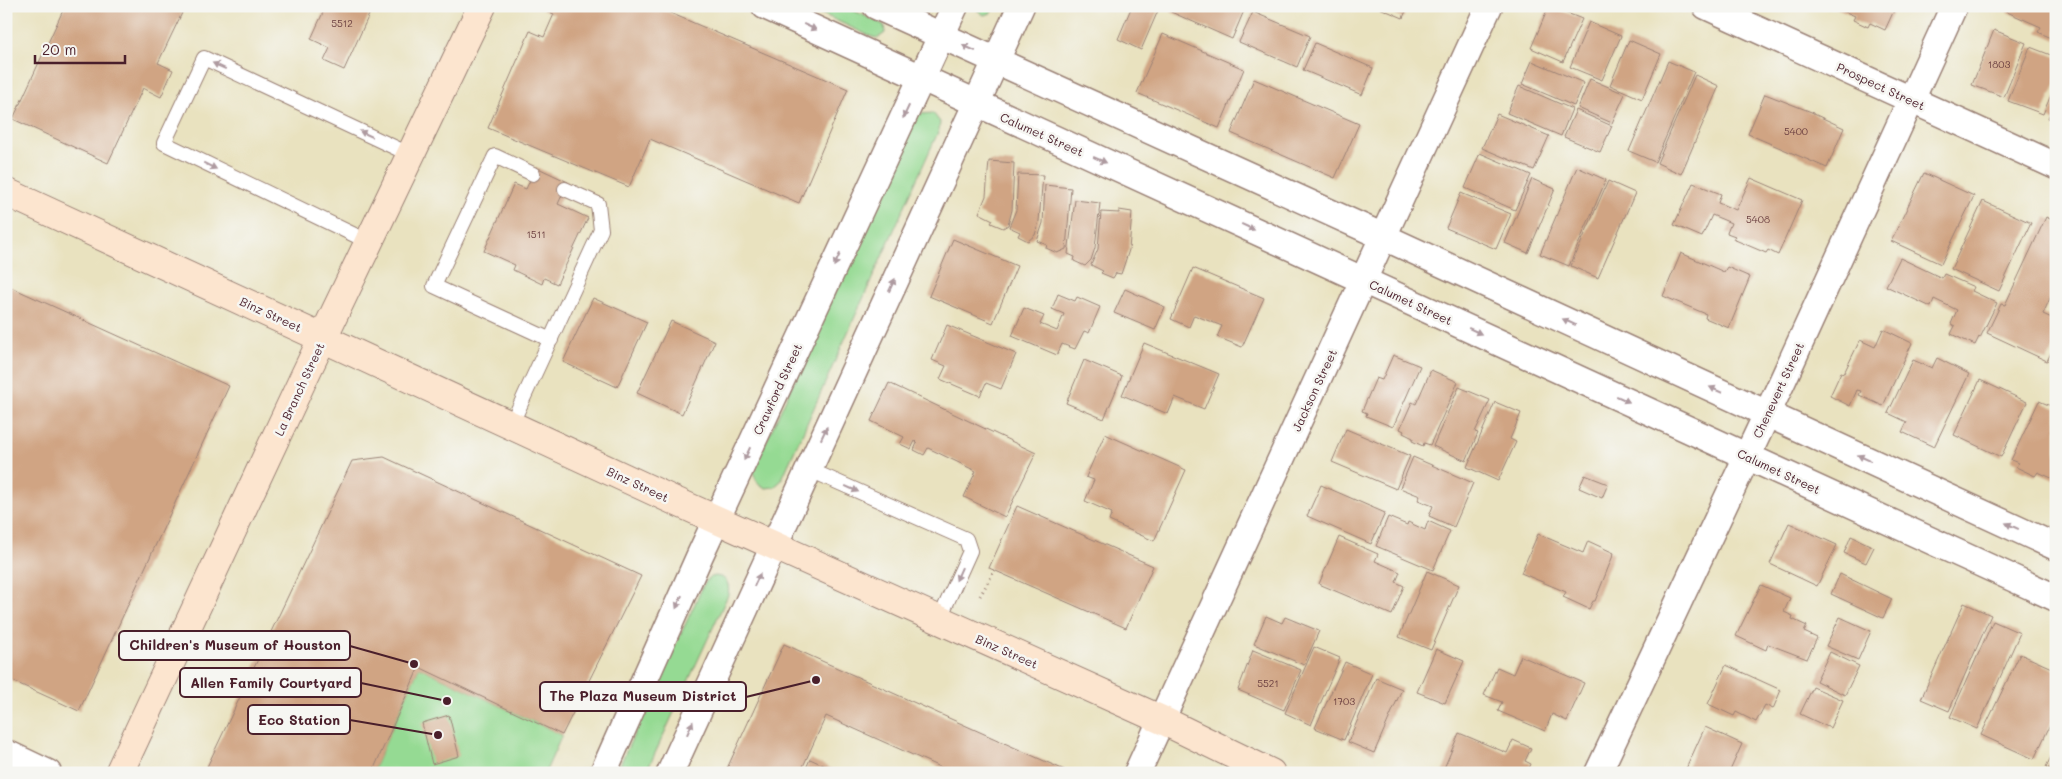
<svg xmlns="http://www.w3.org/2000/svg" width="2062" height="779" viewBox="0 0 2062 779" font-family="Mali,sans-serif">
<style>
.green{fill:#95da93;stroke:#707c5f}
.building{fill:#d0a483}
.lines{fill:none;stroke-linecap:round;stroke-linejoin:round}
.lane-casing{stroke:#9a8075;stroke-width:16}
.street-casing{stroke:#9a8075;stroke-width:29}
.secondary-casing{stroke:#9a8075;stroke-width:30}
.path{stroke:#9a8075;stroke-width:3;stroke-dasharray:1 4;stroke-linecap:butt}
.lane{stroke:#fff;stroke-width:14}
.street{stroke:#fff;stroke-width:26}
.secondary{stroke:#fce5cf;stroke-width:28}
.oneway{fill:#ae9aa0}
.labels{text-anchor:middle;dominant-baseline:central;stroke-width:5;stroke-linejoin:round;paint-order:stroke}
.number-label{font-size:10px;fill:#6c4041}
.street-label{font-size:12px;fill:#4a1f2b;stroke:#f6f6f2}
.leader{fill:none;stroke:#4a1f2b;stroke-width:2}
.callout-dot{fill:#4a1f2b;stroke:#f6f6f2;stroke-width:2}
.callout{fill:#f6f6f2;stroke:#4a1f2b;stroke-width:2}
.callout-label{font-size:14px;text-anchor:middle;font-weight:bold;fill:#4a1f2b}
</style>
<rect width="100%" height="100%" fill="#f6f6f2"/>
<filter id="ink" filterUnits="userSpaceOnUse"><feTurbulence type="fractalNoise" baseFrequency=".02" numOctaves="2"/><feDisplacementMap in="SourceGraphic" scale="10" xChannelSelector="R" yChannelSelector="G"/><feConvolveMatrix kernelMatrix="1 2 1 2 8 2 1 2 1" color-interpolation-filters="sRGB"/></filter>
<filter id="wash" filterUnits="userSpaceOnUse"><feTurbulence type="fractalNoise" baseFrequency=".0096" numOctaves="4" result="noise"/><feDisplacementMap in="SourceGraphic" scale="20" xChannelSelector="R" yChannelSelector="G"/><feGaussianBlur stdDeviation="1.12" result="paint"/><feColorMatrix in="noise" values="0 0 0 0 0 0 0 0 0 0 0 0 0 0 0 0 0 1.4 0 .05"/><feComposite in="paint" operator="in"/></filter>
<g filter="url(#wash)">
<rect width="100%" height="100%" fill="#e9e2bf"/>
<g class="green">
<polygon points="805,6 844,6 884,25 885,33 878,38 872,37"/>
<polygon points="995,6 991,13 984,15 973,7"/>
<path d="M 933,113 L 940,122 L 939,130 L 781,481 L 774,487 L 766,488 C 757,484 753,478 754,468 L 916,117 L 920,114 Z"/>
<path d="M 715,576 C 727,577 730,584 728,595 L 646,773 L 616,773 L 704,584 L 709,578 Z"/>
<polygon points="419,667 562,735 545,773 372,773"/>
</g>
<g id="blocks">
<g class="building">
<polygon points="65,6 168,6 182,13 158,63 173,70 161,97 143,88 108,163 13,119"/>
<polygon points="326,6 373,6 344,70 324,61 330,48 311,39"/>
<polygon points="544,6 654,6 848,89 799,203 650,139 629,187 488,128 530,31 544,37 554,14 542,9"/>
<polygon points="1132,6 1160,6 1141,50 1118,39"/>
<polygon points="1174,6 1246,6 1232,39 1171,12"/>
<polygon points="1375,6 1408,6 1403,18"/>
<polygon points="1549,6 1582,19 1563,62 1531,48"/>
<polygon points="1832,6 1896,6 1885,30 1870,23 1868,27 1853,20 1855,16"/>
<polygon points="2009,6 2056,6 2056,40 2038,32 2041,27 2007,12"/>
<polygon points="1253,12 1310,36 1297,67 1239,42"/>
<polygon points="1589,22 1621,36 1602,80 1570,67"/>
<polygon points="1994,30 2026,43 2004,97 1972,85"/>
<polygon points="1163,34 1244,69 1219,128 1137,93"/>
<polygon points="1629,40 1661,54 1642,99 1610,85"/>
<polygon points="1315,43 1373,68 1362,95 1303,70"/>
<polygon points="2030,47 2056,57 2056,83 2043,114 2008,101"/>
<polygon points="1532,61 1584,83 1574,106 1522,84"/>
<polygon points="1668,61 1694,72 1655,162 1629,151"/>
<polygon points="1695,75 1719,86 1681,174 1657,163"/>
<polygon points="1254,79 1359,124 1335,178 1231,133"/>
<polygon points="1590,79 1625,94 1612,123 1578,108"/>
<polygon points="1519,86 1572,109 1561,136 1507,113"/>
<polygon points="1765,94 1814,113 1814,114 1844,128 1827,168 1748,134"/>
<polygon points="2056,99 2056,121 2048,118"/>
<polygon points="1576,110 1612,126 1600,152 1564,137"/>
<polygon points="1497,114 1549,136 1534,170 1482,148"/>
<polygon points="1480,153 1531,175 1515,210 1465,188"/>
<polygon points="989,161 1014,163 1012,210 1008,225 1003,228 991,223 993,220 979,213 986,196"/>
<polygon points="536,167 568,182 558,204 588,218 557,284 544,278 542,284 513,270 515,265 484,251 514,184 526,189"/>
<polygon points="1577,167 1606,180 1569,266 1540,254"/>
<polygon points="1924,173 1974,196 1941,264 1891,241"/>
<polygon points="1018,174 1043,175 1039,221 1035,235 1028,241 1018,236 1020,232 1009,227 1016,210"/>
<polygon points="1751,178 1802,200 1778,255 1768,250 1766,253 1733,239 1735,236 1727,233 1731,223 1712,215 1702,237 1674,225 1693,183 1721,194 1718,203 1736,210"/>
<polygon points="1532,179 1555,189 1528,253 1505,243"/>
<polygon points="1608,181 1635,193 1598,278 1571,266"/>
<polygon points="1045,185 1071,188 1066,249 1057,253 1046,248 1047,245 1037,241 1043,223"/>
<polygon points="1461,193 1511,214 1496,249 1446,228"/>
<polygon points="1075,200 1100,203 1095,248 1091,260 1085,266 1074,261 1075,257 1068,254"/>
<polygon points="1983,201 2031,223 1999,291 1951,269"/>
<polygon points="1119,210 1132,212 1129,250 1121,274 1116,273 1113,278 1101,273 1103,271 1091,265 1098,249 1101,212 1119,213"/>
<polygon points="2046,217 2056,222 2056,294 2054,298 2051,296 2043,314 2056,320 2056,343 2047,361 1987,333 2001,304 2005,305"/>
<polygon points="953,239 1017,266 993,323 929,296"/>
<polygon points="1681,253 1724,272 1727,267 1750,277 1729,328 1705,318 1706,314 1663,296"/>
<polygon points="1900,258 1942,278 1944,274 1974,287 1972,291 1997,303 1980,338 1979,337 1975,345 1951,334 1955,326 1951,324 1957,310 1934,299 1931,307 1886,286"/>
<polygon points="1193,268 1264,298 1242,347 1217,337 1222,326 1194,315 1189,327 1171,319"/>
<polygon points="6,285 229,386 79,711 6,678"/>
<polygon points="1125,289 1165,307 1155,330 1114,313"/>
<polygon points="1058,294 1075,301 1077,297 1100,307 1089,333 1084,331 1075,349 1062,344 1057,355 1012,336 1024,308 1044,316 1040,324 1057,331 1064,314 1052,309"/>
<polygon points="593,298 647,322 617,387 563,362"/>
<polygon points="671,321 715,341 682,414 637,393"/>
<polygon points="947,325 1016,354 1001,389 986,383 980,396 940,379 946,366 932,360"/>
<polygon points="1883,329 1912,343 1883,406 1859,395 1861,391 1857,390 1850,406 1830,396 1841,372 1844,373 1860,340 1875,347"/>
<polygon points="1144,343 1219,374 1204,409 1175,397 1168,414 1122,395"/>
<polygon points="1393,355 1420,366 1393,427 1366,416 1367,413 1362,411 1376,378 1382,380"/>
<polygon points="1937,358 1969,374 1934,447 1902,432 1907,422 1888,413 1913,360 1932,368"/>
<polygon points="1084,360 1122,376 1104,419 1066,403"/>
<polygon points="1431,370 1458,382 1430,445 1424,443 1423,446 1412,441 1413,438 1403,433 1404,431 1400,429 1412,402 1416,404"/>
<polygon points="1980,380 2027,402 2001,457 1954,435"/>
<polygon points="889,383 1036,453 1005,517 964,497 976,471 928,448 924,455 914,450 917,443 915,441 911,449 900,444 904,437 871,421"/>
<polygon points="1459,387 1490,400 1475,432 1478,433 1466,461 1433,446"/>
<polygon points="2039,401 2056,408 2056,480 2038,472 2035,476 2016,467 2018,463 2011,460"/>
<polygon points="1495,402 1521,413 1510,439 1516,442 1498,481 1467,467"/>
<polygon points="1346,429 1410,456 1396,489 1332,462"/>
<polygon points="1105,434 1186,470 1154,541 1109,521 1112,513 1085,501 1094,480 1086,477"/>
<polygon points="384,457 641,576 562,735 419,667 372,773 215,773 206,769 352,461"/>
<polygon points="1413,457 1473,483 1454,527 1429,516 1433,506 1418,500 1420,496 1400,488"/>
<polygon points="1585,475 1608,484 1602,498 1579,488"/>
<polygon points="1321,485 1385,513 1371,544 1307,516"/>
<polygon points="1017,506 1153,566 1126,628 989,568"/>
<polygon points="1388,517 1407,525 1408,522 1425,530 1428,521 1450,531 1433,570 1376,546"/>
<polygon points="1789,523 1837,545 1817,586 1770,564"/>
<polygon points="1538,534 1583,553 1588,541 1614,553 1595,601 1593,601 1589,609 1563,597 1566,592 1521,573"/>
<polygon points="1851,536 1874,547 1866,563 1844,553"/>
<polygon points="1339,537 1378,554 1375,561 1400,572 1396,582 1404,586 1392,615 1319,584"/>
<polygon points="1427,571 1459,585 1431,650 1399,637"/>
<polygon points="1840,574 1892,599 1883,618 1831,594"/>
<polygon points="1761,585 1790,598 1784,612 1793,616 1792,619 1807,626 1804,632 1817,638 1807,659 1768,644 1766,650 1736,636"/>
<polygon points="1964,603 1991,615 1949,711 1921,699"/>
<polygon points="1266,616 1282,623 1285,617 1319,631 1304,665 1254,644"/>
<polygon points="1840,617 1871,631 1858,660 1826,646"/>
<polygon points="1993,621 2020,633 1977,729 1950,717"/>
<polygon points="784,644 1071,773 953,773 826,716 800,773 725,773"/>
<polygon points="1314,647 1340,658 1311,725 1285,713"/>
<polygon points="1436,649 1464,661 1445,703 1417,692"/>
<polygon points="1253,650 1301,670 1284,710 1238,690"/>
<polygon points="1830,652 1859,666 1845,695 1816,681"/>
<polygon points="2020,654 2056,670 2056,713 2034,759 1981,735"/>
<polygon points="1521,656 1584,683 1567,721 1552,714 1545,731 1498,711 1502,702 1484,695 1497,667 1513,674"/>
<polygon points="1345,662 1372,674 1344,740 1315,728"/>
<polygon points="1726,665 1781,690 1773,709 1765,705 1756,722 1736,712 1734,716 1708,704"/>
<polygon points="1376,678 1402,689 1374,753 1348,742"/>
<polygon points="1813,687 1843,700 1830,728 1800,714"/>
<polygon points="449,715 459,756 432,764 422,723"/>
<polygon points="1705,727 1742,744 1729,773 1688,773 1685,771"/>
<polygon points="1459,733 1507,753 1513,740 1531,748 1525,761 1531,764 1527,773 1442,773"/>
<polygon points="2056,747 2056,771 2046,767"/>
<polygon points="810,759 841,773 804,773"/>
</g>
</g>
</g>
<g filter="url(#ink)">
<use href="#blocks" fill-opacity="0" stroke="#9a8075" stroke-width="1"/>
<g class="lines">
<defs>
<g id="lane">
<polyline points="533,174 495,156 434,286 551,340"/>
<polyline points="369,242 164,143 204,58 411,155"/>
<polyline points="511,425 601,230 598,204 565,189"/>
<polyline points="808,469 966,539 970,551 939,620"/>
</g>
<g id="street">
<polyline points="765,6 2056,598"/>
<polyline points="876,6 1384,237 2056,547"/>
<polyline points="1706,6 2056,166"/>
<polyline points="6,753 48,773"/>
<polyline points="603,773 700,555 955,6"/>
<polyline points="670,773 1021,6"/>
<polyline points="1137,773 1489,6"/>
<polyline points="1598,773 1783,380 1954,6"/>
</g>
<g id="secondary">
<polyline points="6,192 675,501 1162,720 1271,773"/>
<polyline points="119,773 304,377 482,6"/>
</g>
</defs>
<use href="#lane" class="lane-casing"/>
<use href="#street" class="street-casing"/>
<use href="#secondary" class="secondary-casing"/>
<polyline class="path" points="980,596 995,570"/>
<use href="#lane" class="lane"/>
<use href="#street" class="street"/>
<use href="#secondary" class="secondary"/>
</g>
<defs><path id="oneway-solid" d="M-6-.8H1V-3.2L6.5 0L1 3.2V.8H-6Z" transform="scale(1.25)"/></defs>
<g class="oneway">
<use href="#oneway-solid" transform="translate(810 27) rotate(25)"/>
<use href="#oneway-solid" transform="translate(969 48) rotate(-156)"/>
<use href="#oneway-solid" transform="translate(219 66) rotate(-155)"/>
<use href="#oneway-solid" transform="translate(906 112) rotate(115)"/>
<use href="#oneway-solid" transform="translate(366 134) rotate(-155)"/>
<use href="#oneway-solid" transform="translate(1100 160) rotate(24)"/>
<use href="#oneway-solid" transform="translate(210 166) rotate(26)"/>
<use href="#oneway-solid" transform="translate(1248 227) rotate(25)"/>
<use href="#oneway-solid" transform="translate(837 260) rotate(115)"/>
<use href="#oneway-solid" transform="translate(892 285) rotate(-65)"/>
<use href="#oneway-solid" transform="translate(1569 322) rotate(-155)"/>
<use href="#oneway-solid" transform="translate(1475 331) rotate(25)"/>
<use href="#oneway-solid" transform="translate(1716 390) rotate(-155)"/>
<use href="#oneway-solid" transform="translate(1623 399) rotate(25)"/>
<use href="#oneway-solid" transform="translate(824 433) rotate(-65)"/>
<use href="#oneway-solid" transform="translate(747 454) rotate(115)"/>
<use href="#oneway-solid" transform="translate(1864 458) rotate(-155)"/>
<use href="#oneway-solid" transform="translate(852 489) rotate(24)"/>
<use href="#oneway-solid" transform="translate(2012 526) rotate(-155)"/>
<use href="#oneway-solid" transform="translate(959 574) rotate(114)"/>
<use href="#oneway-solid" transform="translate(757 580) rotate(-65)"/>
<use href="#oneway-solid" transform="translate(679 602) rotate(114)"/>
<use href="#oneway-solid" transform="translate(690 728) rotate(-66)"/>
</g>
</g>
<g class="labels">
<g class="number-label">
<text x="342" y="23">5512</text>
<text x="1999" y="64">1803</text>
<text x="1796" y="131">5400</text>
<text x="1758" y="219">5408</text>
<text x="536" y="234">1511</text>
<text x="1268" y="683">5521</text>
<text x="1344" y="701">1703</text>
</g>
<g class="street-label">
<text transform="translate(1881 86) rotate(25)">Prospect Street</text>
<text transform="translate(1042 134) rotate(24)">Calumet Street</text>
<text transform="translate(1411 302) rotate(25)">Calumet Street</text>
<text transform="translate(271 314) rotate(25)">Binz Street</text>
<text transform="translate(299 389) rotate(-65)">La Branch Street</text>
<text transform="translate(777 389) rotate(-65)">Crawford Street</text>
<text transform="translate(1314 390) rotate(-65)">Jackson Street</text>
<text transform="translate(1778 390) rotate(-65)">Chenevert Street</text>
<text transform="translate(1779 471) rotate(25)">Calumet Street</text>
<text transform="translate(638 484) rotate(25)">Binz Street</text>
<text transform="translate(1007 651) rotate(24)">Binz Street</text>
</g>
</g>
<path class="leader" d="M414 664L350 646M447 701L361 683M816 680L746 697M438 735L350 720"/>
<g class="callout-dot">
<circle cx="414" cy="664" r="5"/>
<circle cx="447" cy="701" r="5"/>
<circle cx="816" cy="680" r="5"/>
<circle cx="438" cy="735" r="5"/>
</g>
<g class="callout">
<rect x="119" y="631" width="231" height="29" rx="5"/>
<rect x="180" y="668" width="181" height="29" rx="5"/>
<rect x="540" y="682" width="206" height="29" rx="5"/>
<rect x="248" y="705" width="102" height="29" rx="5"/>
</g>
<g class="callout-label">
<text x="235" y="650">Children's Museum of Houston</text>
<text x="271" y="688">Allen Family Courtyard</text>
<text x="643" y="701">The Plaza Museum District</text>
<text x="299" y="725">Eco Station</text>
</g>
<rect width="2062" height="779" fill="none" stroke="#f6f6f2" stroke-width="25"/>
<path d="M35 55v8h90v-8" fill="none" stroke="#4a1f2b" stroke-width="2.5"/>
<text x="42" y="55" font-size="15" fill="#4a1f2b" stroke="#f6f6f2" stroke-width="4" paint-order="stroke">20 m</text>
</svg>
